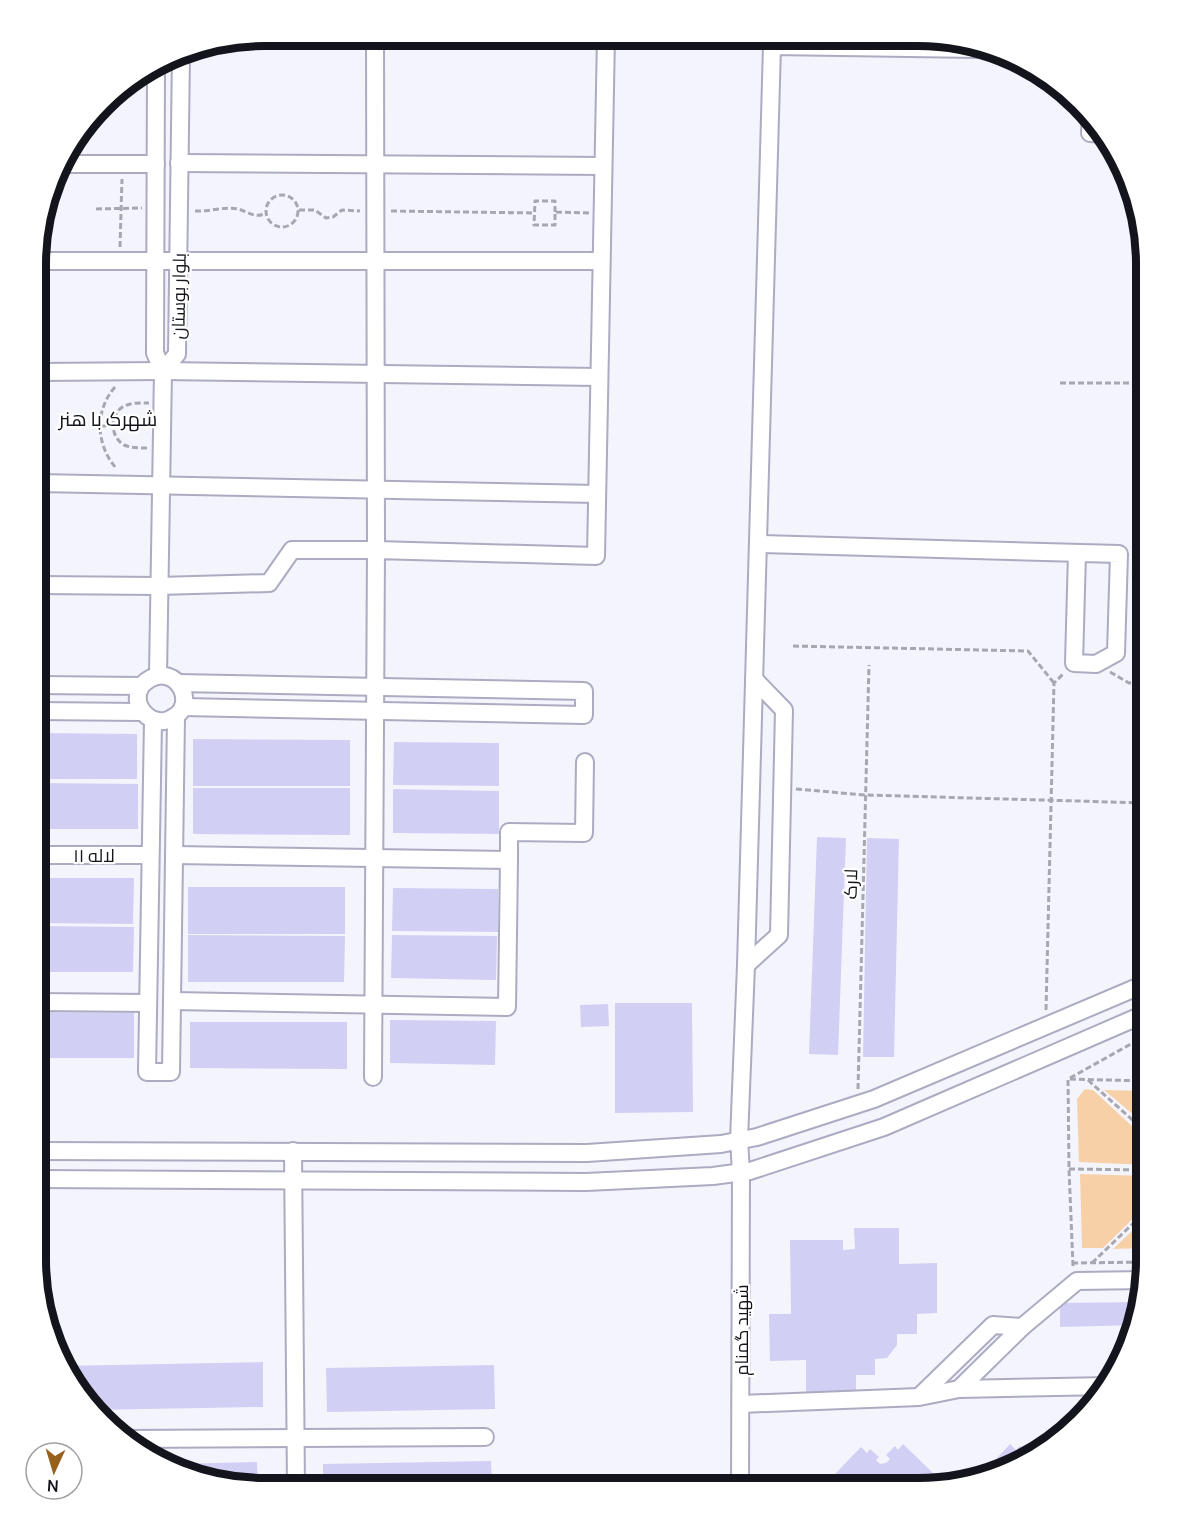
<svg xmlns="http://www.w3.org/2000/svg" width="1183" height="1525" viewBox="0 0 1183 1525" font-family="Manrope,Cairo,sans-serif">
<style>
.green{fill:#f8d0a7}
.building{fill:#d2cff4}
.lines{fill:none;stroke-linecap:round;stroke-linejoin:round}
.minor-casing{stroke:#acabc1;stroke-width:20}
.path{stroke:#a7a7b0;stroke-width:3;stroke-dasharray:6 3;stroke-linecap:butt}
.minor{stroke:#fff;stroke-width:16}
.labels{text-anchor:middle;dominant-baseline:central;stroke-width:4.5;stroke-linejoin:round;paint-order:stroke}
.street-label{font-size:18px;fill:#14141c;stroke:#fff}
.neighbourhood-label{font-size:20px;fill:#14141c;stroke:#fff}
.rim{fill:none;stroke:#14141c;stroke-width:8}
</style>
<rect width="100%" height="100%" fill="#f4f4fd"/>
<g class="green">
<polygon points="1085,1089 1093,1090 1147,1140 1147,1165 1079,1162 1077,1099"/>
<polygon points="1104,1090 1147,1091 1147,1126"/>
<polygon points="1080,1174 1147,1176 1147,1205 1103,1248 1082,1248"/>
<polygon points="1147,1217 1146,1248 1113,1249"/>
</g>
<g class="building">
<polygon points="37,733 137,734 137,779 37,779"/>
<polygon points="193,739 350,740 350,786 193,786"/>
<polygon points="394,742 499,743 499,786 393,785"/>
<polygon points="37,783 138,784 138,829 37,829"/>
<polygon points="193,788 350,788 350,835 193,834"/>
<polygon points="393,789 499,791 499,834 393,833"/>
<polygon points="817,837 846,838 838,1055 809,1054"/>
<polygon points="867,838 899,839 894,1057 863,1057"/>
<polygon points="37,878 134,878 133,924 37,923"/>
<rect x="188" y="887" width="157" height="47"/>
<polygon points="393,888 498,889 498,932 392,931"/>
<polygon points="37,926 134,927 133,972 37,972"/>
<polygon points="188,935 345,936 344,982 188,982"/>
<polygon points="392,935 497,936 496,980 391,978"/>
<polygon points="615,1003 692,1003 693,1112 615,1113"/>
<polygon points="608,1004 609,1026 581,1027 580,1005"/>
<polygon points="36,1012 134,1013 134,1058 36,1058"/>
<polygon points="390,1020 496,1021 495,1065 390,1063"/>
<polygon points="190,1022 347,1022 347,1069 190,1068"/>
<polygon points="854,1228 899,1228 899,1264 937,1263 937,1313 917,1314 917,1334 897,1334 897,1345 887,1358 875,1359 875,1375 856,1375 856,1396 806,1397 806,1360 770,1361 769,1314 791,1314 790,1240 843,1240 843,1250 855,1249"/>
<polygon points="1141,1302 1137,1325 1060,1327 1060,1303"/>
<polygon points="263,1362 263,1407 92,1410 62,1366"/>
<polygon points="494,1365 495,1409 327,1412 326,1368"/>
<polygon points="903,1444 934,1474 929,1479 931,1482 926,1487 918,1489 852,1489 850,1487 847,1489 839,1481 841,1479 835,1474 861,1447 867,1453 870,1449 879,1457 876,1460 880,1464 886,1463 890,1459 886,1455 895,1446 898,1450"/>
<polygon points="1010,1444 1016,1450 1020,1446 1028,1454 1025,1457 1028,1460 1020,1465 987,1473 985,1471"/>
<polygon points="1044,1444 1048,1447 1034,1456 1033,1455"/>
<polygon points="491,1461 492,1488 323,1487 323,1464"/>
<polygon points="257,1462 258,1487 235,1487 173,1464"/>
</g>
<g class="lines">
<defs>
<g id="minor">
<polyline points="156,68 155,353 163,371 158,675"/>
<polyline points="1091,114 1090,133 1104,134"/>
<polyline points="179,163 603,166"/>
<polyline points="62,164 156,164"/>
<polyline points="38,261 601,261"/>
<polyline points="163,371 177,354 181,54"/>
<polyline points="38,372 163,371 599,377"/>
<polyline points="38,483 597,494"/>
<polyline points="758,544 1119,554 1116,653 1096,664 1074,663 1077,553"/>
<polyline points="37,585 159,586 269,583 292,550 376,550 375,36"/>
<polyline points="178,683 584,691 584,715 183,707"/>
<path d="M 37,685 L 141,686 C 173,654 201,705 172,718 C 167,721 164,722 159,721 C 147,720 136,707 138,695 C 138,692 140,689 141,686"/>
<polyline points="37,711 142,712"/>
<polyline points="153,721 147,1072 171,1072 176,717"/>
<polyline points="37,855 150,855"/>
<polyline points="509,860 509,832 584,833 585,762"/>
<polyline points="746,965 779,935 784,710 754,679"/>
<polyline points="172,1001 507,1007 509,860 174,855"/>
<polyline points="37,1002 148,1003"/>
<polyline points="373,1077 376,550 596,556 606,37"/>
<polyline points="36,1151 587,1153 721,1144 757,1137 874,1099 1147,983"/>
<polyline points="293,1151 296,1487"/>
<polyline points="36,1179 586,1182 713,1176 750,1171 884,1127 1147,1013"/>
<polyline points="959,1389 1022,1327"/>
<polyline points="920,1396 993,1325 1022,1327 1077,1281 1146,1280"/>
<polyline points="741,1404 919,1397 959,1389 1109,1386"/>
<polyline points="124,1439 485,1437"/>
<polyline points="740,1488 741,1172 739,1140 746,965 772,46 978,49"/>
</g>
</defs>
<use href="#minor" class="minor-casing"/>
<g class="path">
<circle cx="282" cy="211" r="16"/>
<polyline points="96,209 142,208"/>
<polyline points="299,210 315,210 326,218 333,217 342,210 360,211"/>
<path d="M 195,211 C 209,212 225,206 238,209 C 249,212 255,219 266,213"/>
<polyline points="391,211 535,213"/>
<polyline points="555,212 555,201 535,201 534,225 555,225 555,212 589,213"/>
<polyline points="120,247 122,179"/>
<polyline points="1060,383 1147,383"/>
<path d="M 115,387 C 94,411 96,445 116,468"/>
<polyline points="100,426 113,426"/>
<path d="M 147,448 C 139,448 131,448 124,445 C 111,437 109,418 121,408 C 129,402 140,403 149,403"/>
<polyline points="793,646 1028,651 1054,683"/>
<polyline points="1110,672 1129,683 1147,684"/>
<polyline points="796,789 865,795 1147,803"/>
<polyline points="1046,1010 1054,683 1064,673"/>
<polyline points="1070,1078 1147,1035"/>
<polyline points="1088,1080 1147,1133"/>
<polyline points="858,1089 869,665"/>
<polyline points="1069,1169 1147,1170"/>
<polyline points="1072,1263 1146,1262"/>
<polyline points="1092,1263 1147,1210"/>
<polyline points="1073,1266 1069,1169 1068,1079 1147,1081"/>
</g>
<use href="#minor" class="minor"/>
</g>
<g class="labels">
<g class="street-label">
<text transform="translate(178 296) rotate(-89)">بلوار بوستان</text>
<text x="94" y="855">لاله ۱۱</text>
<text transform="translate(850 884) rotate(-88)">لارک</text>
<text transform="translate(741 1330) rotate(-90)">شهید گمنام</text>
</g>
<g class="neighbourhood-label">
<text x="108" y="418">شهرک با هنر</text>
</g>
</g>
<path d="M0 0H1183V1525H0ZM264 46H918A218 218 0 0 1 1136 264V1260A218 218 0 0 1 918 1478H264A218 218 0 0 1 46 1260V264A218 218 0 0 1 264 46Z" fill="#fff" fill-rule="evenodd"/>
<path class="rim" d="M264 46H918A218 218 0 0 1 1136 264V1260A218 218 0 0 1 918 1478H264A218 218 0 0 1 46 1260V264A218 218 0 0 1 264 46Z"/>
<g transform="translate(54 1471) rotate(184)"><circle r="28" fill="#ffffff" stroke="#a1a1a4" stroke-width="1.5"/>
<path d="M0-4.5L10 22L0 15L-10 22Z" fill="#98611b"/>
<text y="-9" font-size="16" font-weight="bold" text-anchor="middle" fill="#14141c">N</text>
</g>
</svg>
